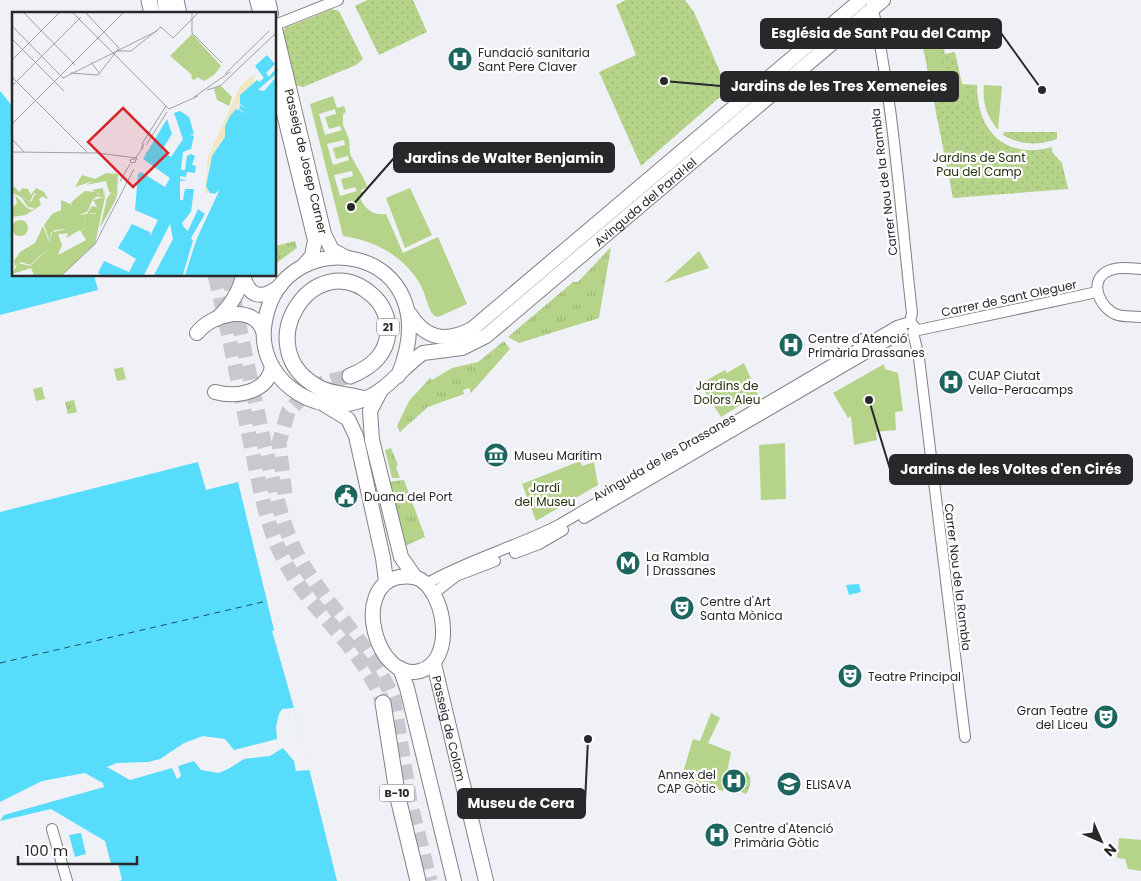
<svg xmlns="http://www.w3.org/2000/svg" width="1141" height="881" viewBox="0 0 1141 881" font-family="Poppins,sans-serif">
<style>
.grass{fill:url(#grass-tufts)}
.park{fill:url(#park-dots)}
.garden{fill:#b5d489;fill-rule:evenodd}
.water{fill:#58dcfc}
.pier{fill:#f0f0f7}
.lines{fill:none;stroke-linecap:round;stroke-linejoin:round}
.ferry{stroke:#18505e;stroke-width:1;stroke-dasharray:6 5;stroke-linecap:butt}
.highway-tunnel{stroke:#c8c8ce;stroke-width:15;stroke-dasharray:15 8;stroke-linecap:butt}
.minor-casing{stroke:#818087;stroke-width:12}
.major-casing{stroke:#818087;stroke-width:16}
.highway-casing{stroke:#818087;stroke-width:17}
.minor{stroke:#fff;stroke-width:10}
.major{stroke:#fff;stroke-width:14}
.highway{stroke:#fff;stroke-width:15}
.labels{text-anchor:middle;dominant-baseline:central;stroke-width:4.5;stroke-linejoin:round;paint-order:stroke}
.shield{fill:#fefefe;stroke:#68686a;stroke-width:1}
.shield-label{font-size:11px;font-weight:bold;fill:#28282b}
.poi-label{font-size:12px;fill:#28282b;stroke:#fefefe;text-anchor:start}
.park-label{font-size:12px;fill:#24310c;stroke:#fefefe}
.street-label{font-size:12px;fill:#28282b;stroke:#fefefe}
.inset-river{fill:none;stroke:#58dcfc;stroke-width:2.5}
.inset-road{fill:none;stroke:#a0a0a5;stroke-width:1}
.view{fill:#d62828;fill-opacity:0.15;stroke:#d62828;stroke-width:2.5}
.inset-edge{fill:none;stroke:#28282b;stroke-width:2.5}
.leader{fill:none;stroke:#28282b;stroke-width:2}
.callout-dot{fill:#28282b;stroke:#fefefe;stroke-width:2}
.callout{fill:#28282b;stroke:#28282b;stroke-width:2}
.callout-label{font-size:14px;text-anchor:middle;font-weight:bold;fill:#fff}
</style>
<defs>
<pattern id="grass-tufts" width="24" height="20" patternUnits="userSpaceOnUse" patternTransform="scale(1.25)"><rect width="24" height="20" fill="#b5d489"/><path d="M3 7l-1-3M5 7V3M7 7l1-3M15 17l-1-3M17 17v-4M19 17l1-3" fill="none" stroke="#9cb676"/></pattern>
<pattern id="park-dots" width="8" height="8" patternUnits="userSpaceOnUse" patternTransform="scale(1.25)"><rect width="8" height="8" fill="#b5d489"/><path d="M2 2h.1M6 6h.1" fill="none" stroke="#9cb676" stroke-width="1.8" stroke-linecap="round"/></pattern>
</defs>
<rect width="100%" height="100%" fill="#f0f0f7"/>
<g class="grass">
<polygon points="295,241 297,248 275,264 275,246"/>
<polygon points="611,247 599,318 519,343 508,337 573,282 578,282"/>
<polygon points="504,341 510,349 471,393 469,388 463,390 464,394 428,407 400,432 397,426 409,401 430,378 432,380 452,368 478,362"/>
<polygon points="123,367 126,379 117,381 114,369"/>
<polygon points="42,387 45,399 36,401 33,389"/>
<polygon points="74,400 77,412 68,414 65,402"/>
<polygon points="391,448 398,465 396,467 400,478 392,478 385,450"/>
<polygon points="404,480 425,537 405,546 389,482"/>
</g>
<g class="park">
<polygon points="367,0 413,0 427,32 379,55 355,6"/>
<polygon points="626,0 685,0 694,12 728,90 641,166 599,72 636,55 616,5"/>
<polygon points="332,9 339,11 363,59 356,65 303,87 294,85 281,33 285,28"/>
<path d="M 938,18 L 945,54 L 955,52 L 962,84 L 977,85 C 977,131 1005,160 1052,147 L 1052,152 L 1062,163 L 1068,189 L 953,198 L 918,22 Z"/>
<path d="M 1004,132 L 1057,132 L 1057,139 C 1037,146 1021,145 1003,135 Z"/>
<path d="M 746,771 C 753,778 751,786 746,794 L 740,791 Z"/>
</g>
<g class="garden">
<polygon points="936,29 943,65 943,69 932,73 925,33"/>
<polygon points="953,83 954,88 964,92 961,101 950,104 940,88"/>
<path d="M 984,85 L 1002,86 L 998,130 C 987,117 982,103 984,85 Z"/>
<path d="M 333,96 L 337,108 L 344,106 L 346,112 L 343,114 L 343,125 L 349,139 L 350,154 L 366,183 L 367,187 L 361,190 L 363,196 L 360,198 C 365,209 373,216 386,214 L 403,253 L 438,237 L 467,304 L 438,317 L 434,316 C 427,308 426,294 420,284 C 403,255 375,241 343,236 L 310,104 ZM 335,109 L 336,114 L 325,117 L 329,129 L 340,126 L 342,130 L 325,135 L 319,114 ZM 344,140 L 345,145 L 333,148 L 336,159 L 348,156 L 349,160 L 333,165 L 327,144 ZM 352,171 L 353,176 L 341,179 L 344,190 L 355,187 L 357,191 L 340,196 L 334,175 Z"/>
<polygon points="410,188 432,235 405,248 386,198"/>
<polygon points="699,251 709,268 664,283"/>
<polygon points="744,363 758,394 721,417 700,384 725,370 727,373"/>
<polygon points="884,364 885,369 898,373 903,411 895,412 896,430 876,432 877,440 854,445 851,416 848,418 833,393"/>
<polygon points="785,443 786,499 761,500 759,445"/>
<polygon points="580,461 582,466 594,462 598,485 536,521 522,484"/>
<polygon points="711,713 720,718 708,743 731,752 723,791 681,779 693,739 700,741"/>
<polygon points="1119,838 1141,840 1141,871 1128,869 1125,859 1117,858"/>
</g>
<g class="water">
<polygon points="0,91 14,108 14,275 94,275 98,290 0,315"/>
<polygon points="198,462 206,490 238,482 274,630 272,631 294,708 337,881 119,881 122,880 118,863 111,864 105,841 51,809 0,821 0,512"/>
<polygon points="859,584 861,592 849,595 846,585"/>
<polygon points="81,833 86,854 75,857 69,835"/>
</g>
<g class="pier">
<polygon points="294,708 310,770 296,771 294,761 283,748 270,756 244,759 230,768 219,773 201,770 194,761 178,766 181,776 177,779 172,768 130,780 107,767 117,763 148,762 160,759 184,743 203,736 225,739 234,750 277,739 276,727 279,714 282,709"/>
<polygon points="85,773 103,783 104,787 4,815 0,821 0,802 42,781"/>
</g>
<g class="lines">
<polyline class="ferry" points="0,663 267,601"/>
<g class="highway-tunnel">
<path d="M 215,275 C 229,333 240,392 252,450 C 260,487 266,526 284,560 C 310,612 363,647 383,703"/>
<path d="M 229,275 C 240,331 252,387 264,442 C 273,479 279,518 296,552 C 324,605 372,644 394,701 L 410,801 L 430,881"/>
<polyline points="285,494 279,443 288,412 306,393 320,384 350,376"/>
</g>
<defs>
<g id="minor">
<path d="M 871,0 C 894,102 900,209 912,313 L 910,322 L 914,326"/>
<polyline points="275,25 338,0"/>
<path d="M 1141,269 C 1130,268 1117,266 1106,272 C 1088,283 1101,310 1118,315 C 1125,317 1133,316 1141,317"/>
<polyline points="914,331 1097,292"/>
<polyline points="913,332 919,358 965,737"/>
<polyline points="584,518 903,332"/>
<polyline points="515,553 539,544 563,530"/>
<path d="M 426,584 C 467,560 516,547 559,525 L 897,326 L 910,322"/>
<polyline points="433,594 456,576 495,561"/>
<polyline points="52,829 67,881"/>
</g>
<g id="major">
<polyline points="257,0 261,14"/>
<polyline points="268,0 271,14"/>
<path id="s1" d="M 275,29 L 324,234 L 332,250 L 345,257"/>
<polyline points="275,77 315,240 312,256 304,265"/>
<path d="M 243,275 C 249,298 262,300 280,286"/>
<path d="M 409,313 C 425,339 445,343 472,329 L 861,0"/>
<path d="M 216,319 C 228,310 241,290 243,275"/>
<path d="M 197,333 C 211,314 253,303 263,331"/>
<path id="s2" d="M 398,376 C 453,246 284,216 265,321 C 254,376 314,421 365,399 C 389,389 402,367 423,353 L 462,348 L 486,336 L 883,0"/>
<path d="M 215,392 C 237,398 269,392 272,366"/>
<polyline points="380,392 370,411 372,440 401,557 415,577"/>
<polyline points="325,405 348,419 356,436 383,558 386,581"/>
<path d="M 399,577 C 406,576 415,576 421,580 C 446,596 455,661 420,671 C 377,683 350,587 399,577 Z"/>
<path id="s3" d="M 434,664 L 486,881"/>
<polyline points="400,668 407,688 454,881"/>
</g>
<g id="highway">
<polyline points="149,0 152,14"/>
<polyline points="165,0 167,14"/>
<polyline points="176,0 179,14"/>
<path d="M 350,376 C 370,368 386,356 388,333 C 389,319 383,304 372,295 C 315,244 246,347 318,387 C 332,395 349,394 365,399"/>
<polyline points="383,703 398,798 418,881"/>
</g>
</defs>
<use href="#minor" class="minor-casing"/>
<use href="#major" class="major-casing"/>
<use href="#highway" class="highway-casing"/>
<use href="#minor" class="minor"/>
<use href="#major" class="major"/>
<use href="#highway" class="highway"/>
</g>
<defs>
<symbol id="hospital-disc" viewBox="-11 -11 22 22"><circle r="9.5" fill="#1c665f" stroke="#fefefe"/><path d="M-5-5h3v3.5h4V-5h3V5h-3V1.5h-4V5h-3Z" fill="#fff"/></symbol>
<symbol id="museum-disc" viewBox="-11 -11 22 22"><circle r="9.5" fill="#1c665f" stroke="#fefefe"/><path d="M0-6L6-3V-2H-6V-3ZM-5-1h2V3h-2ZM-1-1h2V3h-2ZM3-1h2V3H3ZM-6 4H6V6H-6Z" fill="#fff"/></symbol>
<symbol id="civic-disc" viewBox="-11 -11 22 22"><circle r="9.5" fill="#1c665f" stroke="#fefefe"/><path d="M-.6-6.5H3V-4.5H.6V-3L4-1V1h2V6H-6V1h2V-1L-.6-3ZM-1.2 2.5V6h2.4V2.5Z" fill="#fff"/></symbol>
<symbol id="metro-disc" viewBox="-11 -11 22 22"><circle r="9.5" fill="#1c665f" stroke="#fefefe"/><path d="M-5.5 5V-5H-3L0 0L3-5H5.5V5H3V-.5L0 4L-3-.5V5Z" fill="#fff"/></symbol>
<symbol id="theatre-disc" viewBox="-11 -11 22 22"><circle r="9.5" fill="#1c665f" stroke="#fefefe"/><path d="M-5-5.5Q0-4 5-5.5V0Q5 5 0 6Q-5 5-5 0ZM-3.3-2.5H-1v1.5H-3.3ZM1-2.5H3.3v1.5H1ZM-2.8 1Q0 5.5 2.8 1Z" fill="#fff"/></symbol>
<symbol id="university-disc" viewBox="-11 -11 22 22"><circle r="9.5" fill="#1c665f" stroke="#fefefe"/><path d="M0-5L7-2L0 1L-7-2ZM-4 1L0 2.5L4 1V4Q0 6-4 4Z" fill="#fff"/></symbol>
</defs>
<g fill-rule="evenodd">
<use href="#hospital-disc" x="446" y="45" width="28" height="28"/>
<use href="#hospital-disc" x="777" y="331" width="28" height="28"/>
<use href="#hospital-disc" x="937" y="368" width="28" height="28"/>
<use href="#museum-disc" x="482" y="441" width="28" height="28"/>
<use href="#civic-disc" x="332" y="482" width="28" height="28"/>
<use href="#metro-disc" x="614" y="549" width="28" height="28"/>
<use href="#theatre-disc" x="668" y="594" width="28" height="28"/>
<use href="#theatre-disc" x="836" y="662" width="28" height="28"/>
<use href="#theatre-disc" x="1092" y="703" width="28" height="28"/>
<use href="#hospital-disc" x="720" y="767" width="28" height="28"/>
<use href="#university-disc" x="775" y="770" width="28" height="28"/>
<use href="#hospital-disc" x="703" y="821" width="28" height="28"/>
</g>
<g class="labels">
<g class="shield">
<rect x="377" y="318.5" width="22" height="17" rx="4"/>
<rect x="379.5" y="784.5" width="35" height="17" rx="4"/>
</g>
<g class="shield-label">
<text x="388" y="327">21</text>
<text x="397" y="793">B-10</text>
</g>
<g class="poi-label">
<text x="478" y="52">Fundació sanitaria<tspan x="478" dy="14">Sant Pere Claver</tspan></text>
<text x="808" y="338">Centre d'Atenció<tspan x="808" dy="14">Primària Drassanes</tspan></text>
<text x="968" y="375">CUAP Ciutat<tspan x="968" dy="14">Vella-Peracamps</tspan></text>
<text x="514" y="455">Museu Marítim</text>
<text x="364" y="496">Duana del Port</text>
<text x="646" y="556">La Rambla<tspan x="646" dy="14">| Drassanes</tspan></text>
<text x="700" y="601">Centre d'Art<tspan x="700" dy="14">Santa Mònica</tspan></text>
<text x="868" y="676">Teatre Principal</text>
<text x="1088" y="710" text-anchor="end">Gran Teatre<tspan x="1088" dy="14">del Liceu</tspan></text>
<text x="716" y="774" text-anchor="end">Annex del<tspan x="716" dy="14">CAP Gòtic</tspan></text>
<text x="806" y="784">ELISAVA</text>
<text x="734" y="828">Centre d'Atenció<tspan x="734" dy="14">Primària Gòtic</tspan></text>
</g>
<g class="park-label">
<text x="979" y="157">Jardins de Sant<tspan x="979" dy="14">Pau del Camp</tspan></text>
<text x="727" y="385">Jardins de<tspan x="727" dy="14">Dolors Aleu</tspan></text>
<text x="545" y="487">Jardí<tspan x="545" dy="14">del Museu</tspan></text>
</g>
<g class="street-label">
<text stroke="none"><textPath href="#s1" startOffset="136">Passeig de Josep Carner</textPath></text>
<text transform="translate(884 182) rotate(-97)">Carrer Nou de la Rambla</text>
<text stroke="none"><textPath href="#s2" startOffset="770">Avinguda del Paral·lel</textPath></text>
<text transform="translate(1009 298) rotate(-12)">Carrer de Sant Oleguer</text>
<text transform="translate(664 457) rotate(-30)">Avinguda de les Drassanes</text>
<text transform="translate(958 577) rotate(83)">Carrer Nou de la Rambla</text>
<text stroke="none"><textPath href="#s3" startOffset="66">Passeig de Colom</textPath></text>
</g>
</g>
<g transform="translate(12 12)">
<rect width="264" height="264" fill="#f0f0f7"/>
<path d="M 92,177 L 93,185 L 83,232 L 50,263 L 22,263 L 19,256 L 0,262 L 6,251 L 18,254 L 36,237 L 40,221 L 55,217 L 54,206 L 74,202 L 66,215 L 69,215 L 75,226 L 75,216 L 84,201 L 75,202 L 80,194 L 85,195 L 81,188 L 92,185 ZM 68,218 L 74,228 L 46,243 L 50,233 L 46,222 L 56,221 L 54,226 Z" fill="#b5d489" fill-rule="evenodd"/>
<path d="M 74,202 L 84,202 L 75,216 L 75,226 L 71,220 ZM 66,216 L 58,221 L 44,222 L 46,234 L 41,240 L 42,250 L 35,256 L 32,247 L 39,234 L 41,220 Z" fill="#b5d489"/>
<path d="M 241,63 L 243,72 L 227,94 L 220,91 L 228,74 ZM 220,92 L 226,95 L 215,108 L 213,125 L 200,144 L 196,158 L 198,181 L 193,181 L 196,145 Z" fill="#f1e7c2"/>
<path d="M 180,22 L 209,54 L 202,63 L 192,69 L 185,65 L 183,68 L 180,67 L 179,62 L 158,44 ZM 208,73 L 220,85 L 217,94 L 205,88 L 202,77 ZM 94,161 L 106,162 L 105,183 L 97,180 L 94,169 L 74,173 L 81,169 L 63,175 L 70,163 L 83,167 ZM 2,174 L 7,180 L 11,176 L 16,177 L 19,183 L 24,176 L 32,180 L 36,187 L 22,181 L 18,189 L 0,181 ZM 49,188 L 59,192 L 65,204 L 74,202 L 71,220 L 69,216 L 43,218 L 39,221 L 38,230 L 32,213 L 40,202 L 49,198 Z" fill="#b5d489"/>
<path d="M 91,176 L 92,185 L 86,185 L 88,182 L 83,180 L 88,183 L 81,187 L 76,199 L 64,205 L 59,191 L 64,186 L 73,179 L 83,180 L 80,178 ZM 99,181 L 105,183 L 104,187 L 88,216 L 95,186 ZM 23,182 L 31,184 L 27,187 L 29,193 L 14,203 L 0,205 L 0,196 L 5,191 L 3,183 L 15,196 L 20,198 L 23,196 L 16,195 L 9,185 L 19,190 ZM0 216a8 8 0 1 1 16 0a8 8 0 1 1-16 0ZM 31,214 L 39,234 L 18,253 L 9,250 L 3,254 L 2,249 L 8,240 L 23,231 Z" fill="#b5d489"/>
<path d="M 255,43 L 263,52 L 254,61 L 257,65 L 264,56 L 264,62 L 246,78 L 252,79 L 264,65 L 264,263 L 173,263 L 185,226 L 207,179 L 203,182 L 198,181 L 194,174 L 200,144 L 213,125 L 213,114 L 218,104 L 224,97 L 234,101 L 227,97 L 228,93 L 237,97 L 228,92 L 228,83 L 245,68 L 247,70 L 252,66 L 243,54 ZM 168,99 L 177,105 L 182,122 L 178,123 L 182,124 L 179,137 L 171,140 L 169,158 L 173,158 L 175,144 L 179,142 L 183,144 L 180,153 L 184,154 L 183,161 L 175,160 L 174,165 L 168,164 L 168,167 L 175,168 L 168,169 L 168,188 L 171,188 L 173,177 L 182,177 L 179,200 L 169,212 L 178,221 L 176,219 L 186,197 L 193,202 L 179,226 L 181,229 L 171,263 L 142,263 L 161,227 L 158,212 L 132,263 L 89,263 L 86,261 L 92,249 L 117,260 L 124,247 L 106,236 L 120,212 L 138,220 L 138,224 L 146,208 L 123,198 L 126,162 L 129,160 L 153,175 L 158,166 L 131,147 L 155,107 L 160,122 L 150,138 L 159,145 L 171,127 L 162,101 Z" fill="#58dcfc"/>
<path d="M 207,178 L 185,226 L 171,263 L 181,229 L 179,238 L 183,225 L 203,185 L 198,181 L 203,182 Z" fill="#f0f0f7"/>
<path class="inset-river" d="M 134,141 L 164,162 L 165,191 L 174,194 L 180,191M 126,181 L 159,192 L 165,198 L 172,240 L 165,263M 131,183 L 161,200 L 167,212M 133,186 L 156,203 L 166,226 L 156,263M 138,186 L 157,194 L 165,203M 140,188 L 160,201 L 169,221M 139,189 L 158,202 L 168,226 L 158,263M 154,193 L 162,199 L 165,207M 150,195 L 159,202 L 169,225 L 159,263M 153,195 L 160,200 L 167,215M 149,197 L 157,203 L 167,226 L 157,263M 168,209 L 174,225 L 173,239M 168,213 L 173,235M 108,233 L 123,233 L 131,239 L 123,263M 113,234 L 128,239 L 128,249 L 122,263M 160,263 L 171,230M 161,263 L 171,233M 162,263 L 171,238M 163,263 L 172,239M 223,263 L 264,245"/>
<path class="inset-road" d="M 11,0 L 63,53M 60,0 L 157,97 L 186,84M 180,0 L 180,21 L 210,51M 0,14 L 51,66M 0,27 L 52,79M 105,39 L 119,39 L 149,15 L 161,26 L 187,0M 0,48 L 48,0M 79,50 L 88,62M 58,61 L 86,63 L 107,36 L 73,0M 213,62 L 257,19M 0,65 L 75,140M 51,66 L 145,19M 0,74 L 69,5M 195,78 L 208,74 L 264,21M 182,85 L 218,60M 0,112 L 112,0M 0,127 L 12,140M 130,132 L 154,94M 134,133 L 155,100M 0,140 L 86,141 L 124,146M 122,147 L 118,148 L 119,151 L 124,150 L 122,145M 125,148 L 124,145 L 131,136 L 131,132 L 129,137M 108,169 L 118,152M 50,263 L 83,232 L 122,157"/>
<path class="view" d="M 111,96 L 156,141 L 121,175 L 76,130 Z"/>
<rect width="264" height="264" class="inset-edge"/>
</g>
<path class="leader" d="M1042 90L1001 33M664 81L721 86M351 207L394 158M869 400L890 469M588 739L585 803"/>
<g class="callout-dot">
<circle cx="1042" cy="90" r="5"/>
<circle cx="664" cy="81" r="5"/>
<circle cx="351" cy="207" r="5"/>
<circle cx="869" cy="400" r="5"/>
<circle cx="588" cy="739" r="5"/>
</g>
<g class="callout">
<rect x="761" y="19" width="240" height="29" rx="5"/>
<rect x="721" y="72" width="237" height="29" rx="5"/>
<rect x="394" y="143" width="220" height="29" rx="5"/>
<rect x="890" y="455" width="242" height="29" rx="5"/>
<rect x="458" y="789" width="127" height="29" rx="5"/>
</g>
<g class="callout-label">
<text x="881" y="38">Església de Sant Pau del Camp</text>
<text x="839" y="91">Jardins de les Tres Xemeneies</text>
<text x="504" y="163">Jardins de Walter Benjamin</text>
<text x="1011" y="474">Jardins de les Voltes d'en Cirés</text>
<text x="521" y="808">Museu de Cera</text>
</g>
<g transform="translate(1101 841) rotate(135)" stroke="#fefefe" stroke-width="4" paint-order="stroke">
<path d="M0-4L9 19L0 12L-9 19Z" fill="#28282b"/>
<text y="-8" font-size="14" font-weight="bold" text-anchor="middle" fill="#28282b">N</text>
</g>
<path d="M18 856v8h119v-8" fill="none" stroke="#28282b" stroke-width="2.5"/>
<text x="25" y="856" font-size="15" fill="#28282b" stroke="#fefefe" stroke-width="4" paint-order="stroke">100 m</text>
</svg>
